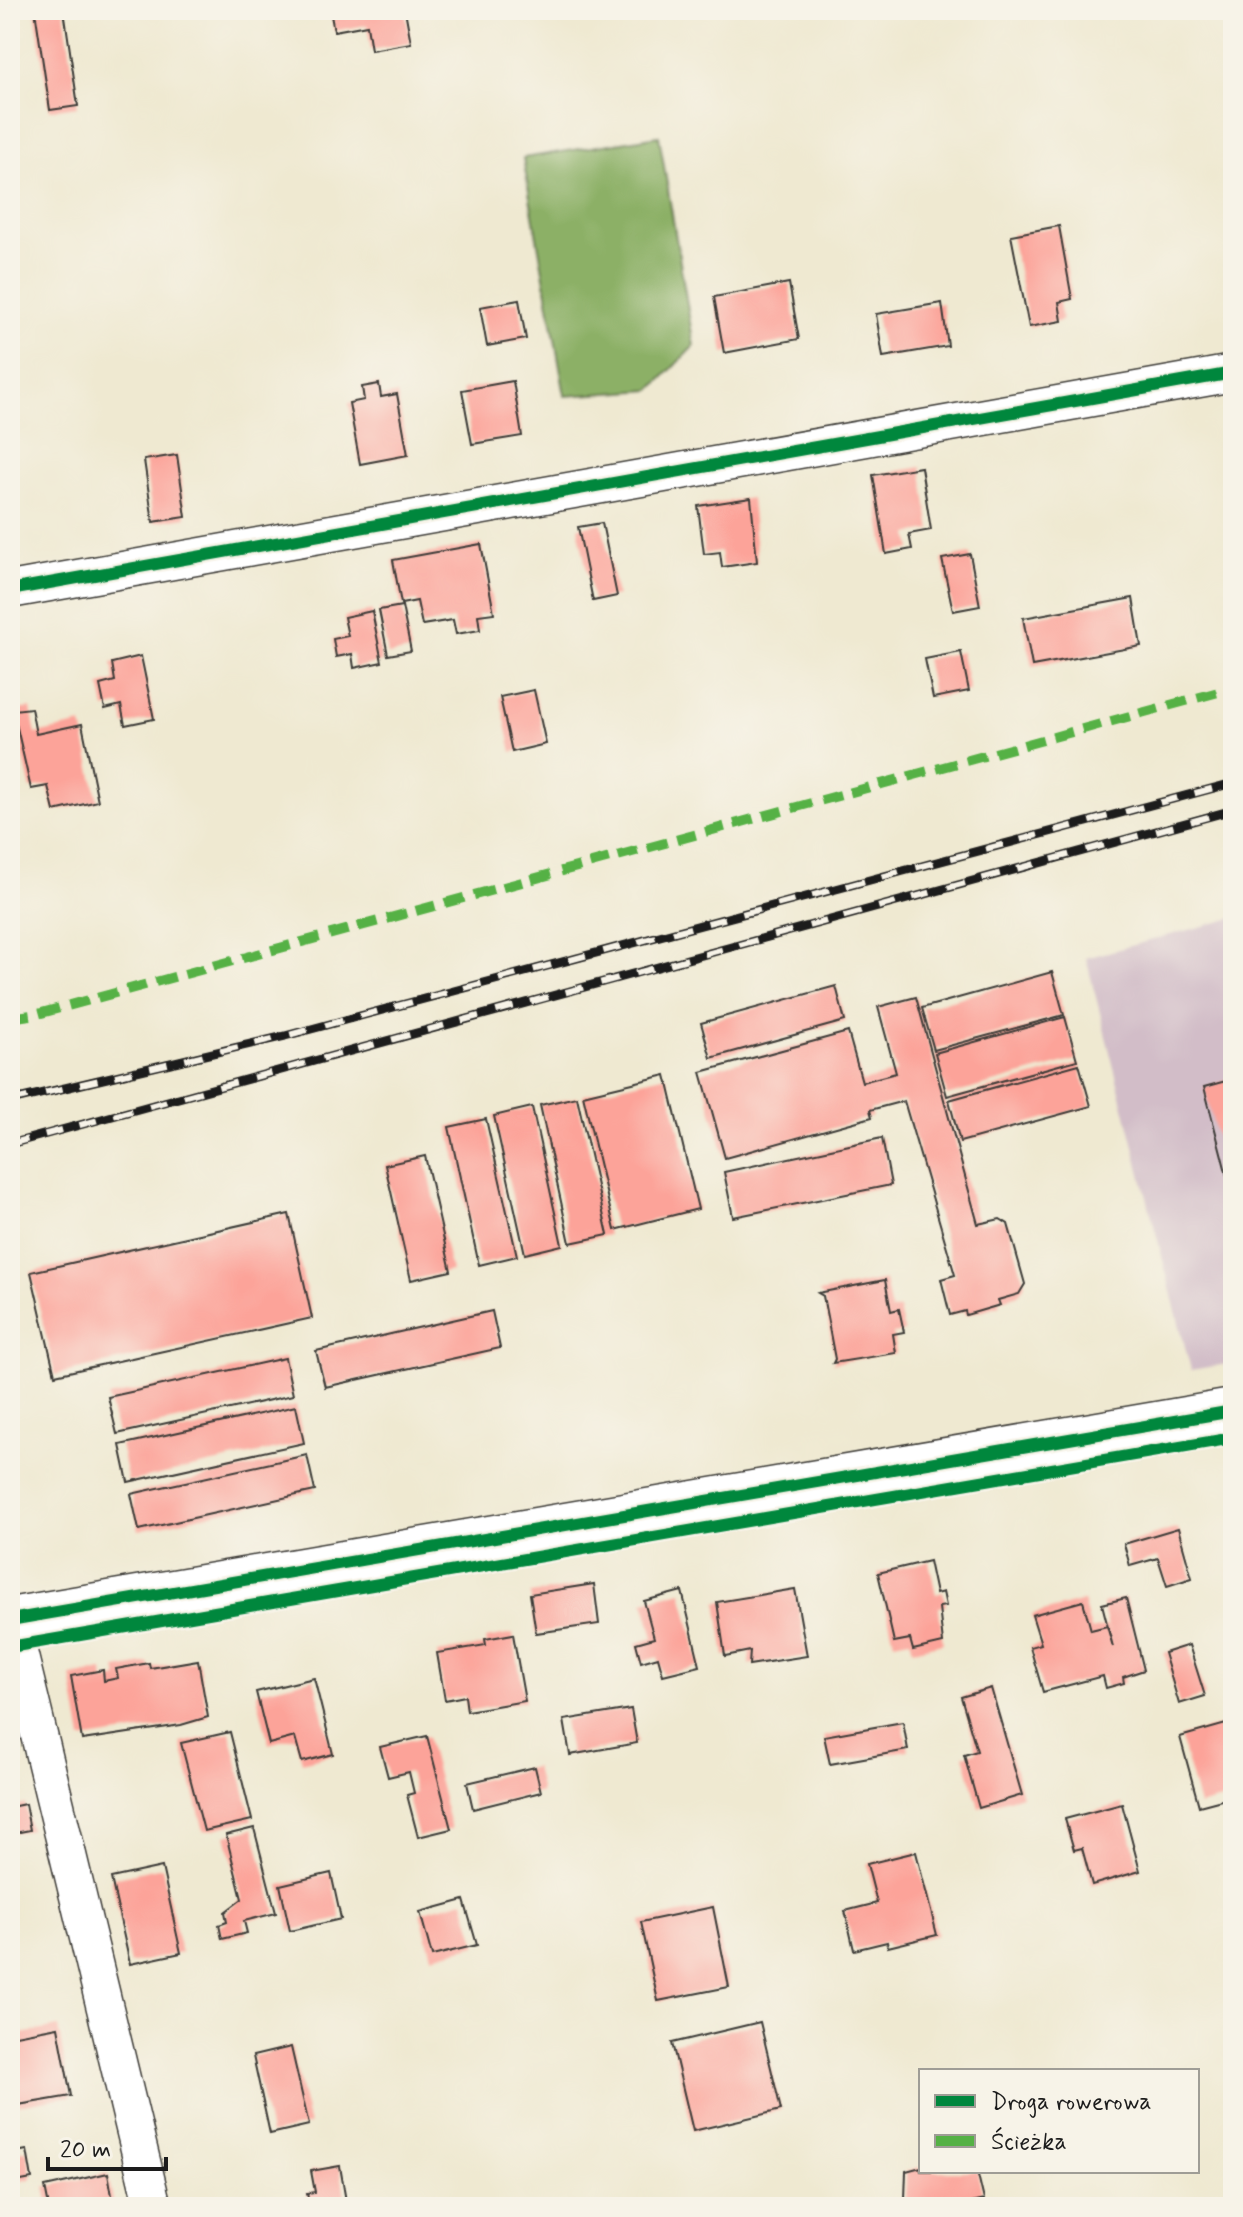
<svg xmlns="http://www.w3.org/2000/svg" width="1243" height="2217" viewBox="0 0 1243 2217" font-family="Mynerve,sans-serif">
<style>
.industrial{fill:#d2bdc8}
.forest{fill:#8cb066;stroke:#546641;stroke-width:2}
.building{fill:#fca399}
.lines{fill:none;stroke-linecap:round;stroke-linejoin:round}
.street-casing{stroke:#3c3b37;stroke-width:39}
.secondary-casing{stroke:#3c3b37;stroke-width:47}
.street{stroke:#fff;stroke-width:36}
.secondary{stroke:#fff;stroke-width:44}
.rail-casing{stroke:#1c1c1c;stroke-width:9}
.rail{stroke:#f7f3e8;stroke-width:6;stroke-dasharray:18;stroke-linecap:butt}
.quiet{stroke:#55b145;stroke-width:10;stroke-dasharray:20 10;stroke-linecap:butt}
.cycleway-casing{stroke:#f7f3e8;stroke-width:17}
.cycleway{stroke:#00873e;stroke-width:12}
</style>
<rect width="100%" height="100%" fill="#f7f3e8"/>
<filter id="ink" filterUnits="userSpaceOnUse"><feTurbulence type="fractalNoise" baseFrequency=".0125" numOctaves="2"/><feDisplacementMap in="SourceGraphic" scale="16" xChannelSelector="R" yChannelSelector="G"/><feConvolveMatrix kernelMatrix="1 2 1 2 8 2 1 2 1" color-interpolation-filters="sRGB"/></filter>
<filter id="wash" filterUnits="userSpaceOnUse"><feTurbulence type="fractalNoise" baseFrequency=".006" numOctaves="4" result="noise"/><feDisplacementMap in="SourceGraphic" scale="32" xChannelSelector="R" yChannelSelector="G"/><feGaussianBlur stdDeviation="1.8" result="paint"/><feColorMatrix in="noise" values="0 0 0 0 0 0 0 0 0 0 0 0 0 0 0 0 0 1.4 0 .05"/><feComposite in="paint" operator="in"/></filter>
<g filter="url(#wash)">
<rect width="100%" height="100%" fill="#efe9d1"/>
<polygon class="industrial" points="1233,918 1233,1363 1191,1370 1086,958"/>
<polygon class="forest" points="659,136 694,346 651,390 565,396 523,158"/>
<g id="blocks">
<g class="building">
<polygon points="35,10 64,10 78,106 50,110"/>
<polygon points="330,10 405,10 411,43 371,50 367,25 334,31"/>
<polygon points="1059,226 1072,299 1059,302 1062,321 1029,327 1011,235"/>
<polygon points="789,283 799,339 724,353 714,297"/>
<polygon points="519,300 526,339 487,346 480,307"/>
<polygon points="942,303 948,346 883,357 876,314"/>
<polygon points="513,381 522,436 472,444 462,390"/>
<polygon points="379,384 381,397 397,394 408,455 360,464 349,403 364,400 362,387"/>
<polygon points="177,455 186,517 153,522 144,460"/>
<polygon points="921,467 931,530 909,534 912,549 886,554 873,475"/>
<polygon points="751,498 757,562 722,567 720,552 704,554 698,506"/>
<polygon points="602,523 617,596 593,601 578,527"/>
<polygon points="481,544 494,613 478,615 480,630 456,634 453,620 422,625 417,601 401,604 393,560"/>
<polygon points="970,554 980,606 953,611 942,559"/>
<polygon points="1133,598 1141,646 1032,666 1023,618"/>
<polygon points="402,606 411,651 388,655 379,610"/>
<polygon points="372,611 382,662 354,668 352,654 336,657 333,639 348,636 344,617"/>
<polygon points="961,652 969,691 933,698 925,659"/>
<polygon points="141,656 154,719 125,725 121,705 105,709 100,685 115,681 112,663"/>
<polygon points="534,690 546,744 512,752 500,697"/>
<polygon points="31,708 36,734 82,724 98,801 54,811 48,786 31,789 13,710"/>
<polygon points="1052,972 1064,1015 934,1050 922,1008"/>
<polygon points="836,986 845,1021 711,1058 701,1023"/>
<polygon points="916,997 978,1224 1000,1219 1008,1224 1025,1284 1019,1294 998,1300 1000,1305 966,1315 965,1311 950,1315 941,1279 955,1275 904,1101 870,1110 872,1117 725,1158 701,1072 848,1032 862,1082 896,1073 878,1007"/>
<polygon points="1065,1017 1077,1060 947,1096 935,1053"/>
<polygon points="1079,1064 1091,1106 960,1142 949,1100"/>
<polygon points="666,1075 698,1209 615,1230 583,1095"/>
<polygon points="1233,1079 1233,1195 1232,1195 1204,1087"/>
<polygon points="577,1097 608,1235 570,1243 540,1105"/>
<polygon points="532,1107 562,1245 525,1254 494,1116"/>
<polygon points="486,1119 517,1256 479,1265 449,1127"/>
<polygon points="882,1138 891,1185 733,1217 724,1172"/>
<polygon points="425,1156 451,1271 411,1280 385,1165"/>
<polygon points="289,1214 312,1318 55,1375 31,1272"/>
<polygon points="885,1280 891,1311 899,1309 904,1332 893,1334 896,1353 833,1363 835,1359 823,1296 818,1293"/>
<polygon points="492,1311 500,1348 325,1387 316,1351"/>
<polygon points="285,1358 293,1395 117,1434 108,1397"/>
<polygon points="296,1406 304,1443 128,1482 120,1445"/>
<polygon points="307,1455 315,1491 139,1530 131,1494"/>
<polygon points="1178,1528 1192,1578 1167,1586 1158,1558 1130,1566 1124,1544"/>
<polygon points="929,1561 936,1594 943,1592 946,1606 939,1607 943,1643 913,1650 910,1639 894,1642 878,1573"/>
<polygon points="594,1584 599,1624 536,1633 530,1594"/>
<polygon points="795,1589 807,1656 749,1665 750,1651 725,1656 717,1602"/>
<polygon points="682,1591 700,1666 663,1675 658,1657 641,1662 636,1643 654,1638 644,1601"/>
<polygon points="1126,1598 1144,1670 1123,1677 1124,1683 1106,1688 1103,1676 1043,1692 1030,1647 1041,1644 1032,1615 1083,1601 1091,1630 1107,1626 1113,1647 1102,1604"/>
<polygon points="513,1634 525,1701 467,1711 465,1696 445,1700 437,1653 486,1645 485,1639"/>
<polygon points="1189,1645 1205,1696 1179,1704 1164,1653"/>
<polygon points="198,1660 208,1717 181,1725 82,1740 71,1676 103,1670 104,1681 118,1678 116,1669 149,1663 150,1668"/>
<polygon points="314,1678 333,1754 302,1762 295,1737 269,1744 256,1692"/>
<polygon points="991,1688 1022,1795 979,1808 964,1755 977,1751 961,1697"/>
<polygon points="631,1709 637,1743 570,1755 564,1720"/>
<polygon points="903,1722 908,1750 830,1764 824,1736"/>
<polygon points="1233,1722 1233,1797 1199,1806 1180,1737"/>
<polygon points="230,1732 252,1820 204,1831 181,1743"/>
<polygon points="427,1736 451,1829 418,1837 407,1795 414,1793 409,1772 388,1777 380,1747"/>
<polygon points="535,1767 541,1792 473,1809 467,1783"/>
<polygon points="25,1804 30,1830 10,1834 10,1807"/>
<polygon points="1122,1804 1140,1871 1092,1885 1082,1848 1074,1850 1065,1819"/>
<polygon points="254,1828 276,1913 244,1921 247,1933 222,1939 219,1925 227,1922 225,1912 242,1899 226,1835"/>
<polygon points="916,1852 937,1935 888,1947 887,1942 854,1950 845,1911 877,1903 867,1864"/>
<polygon points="162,1867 181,1953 130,1964 111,1878"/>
<polygon points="331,1873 341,1919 290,1931 280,1885"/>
<polygon points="464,1900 477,1945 432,1956 420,1912"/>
<polygon points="713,1907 729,1987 658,2001 641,1922"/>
<polygon points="760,2022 781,2110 693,2131 672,2043"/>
<polygon points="58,2027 71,2096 18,2105 10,2061 10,2036"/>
<polygon points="291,2047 309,2125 270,2134 253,2056"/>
<polygon points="27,2150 32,2179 10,2183 10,2153"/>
<polygon points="340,2166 347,2207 310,2207 307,2193 315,2192 311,2171"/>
<polygon points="921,2167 921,2171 977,2171 984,2200 953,2207 914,2207 905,2199 906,2171"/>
<polygon points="108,2173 114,2207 49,2207 45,2187"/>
</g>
</g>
</g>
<g filter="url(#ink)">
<use href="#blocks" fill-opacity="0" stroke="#3c3b37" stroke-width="2"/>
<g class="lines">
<defs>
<g id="street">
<polyline points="10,590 1233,373"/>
<polyline points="11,1619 153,2207"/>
</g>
<polyline id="secondary" points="10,1620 1233,1411"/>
</defs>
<use href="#street" class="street-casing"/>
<use href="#secondary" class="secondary-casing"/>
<use href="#street" class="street"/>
<use href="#secondary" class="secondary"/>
<defs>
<g id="rail">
<polyline points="10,1101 285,1036 1233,783"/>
<polyline points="10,1144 1233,810"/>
</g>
</defs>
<use href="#rail" class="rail-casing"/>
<use href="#rail" class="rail"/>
<polyline class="quiet" points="10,1018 38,1014 1233,688"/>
<defs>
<g id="cycleway">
<polyline points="10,590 1233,373"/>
<polyline points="10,1620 1233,1411"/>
<polyline points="10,1647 1233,1438"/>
</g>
</defs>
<use href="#cycleway" class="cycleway-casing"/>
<use href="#cycleway" class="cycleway"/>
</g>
</g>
<rect width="1243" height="2217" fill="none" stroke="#f7f3e8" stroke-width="40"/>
<rect x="919" y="2069" width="280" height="104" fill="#f7f3e8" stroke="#9f9d96" stroke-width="2"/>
<rect x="935" y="2095" width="40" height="12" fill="#00873e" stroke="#9f9d96" stroke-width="2"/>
<text x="991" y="2109" font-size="24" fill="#1c1c1c">Droga rowerowa</text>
<rect x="935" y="2135" width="40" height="12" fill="#55b145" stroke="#9f9d96" stroke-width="2"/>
<text x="991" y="2149" font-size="24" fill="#1c1c1c">Ścieżka</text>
<path d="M48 2157v12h118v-12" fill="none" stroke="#1c1c1c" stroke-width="4"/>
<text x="60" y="2157" font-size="24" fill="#1c1c1c" stroke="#f7f3e8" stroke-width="6" paint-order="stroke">20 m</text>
</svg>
